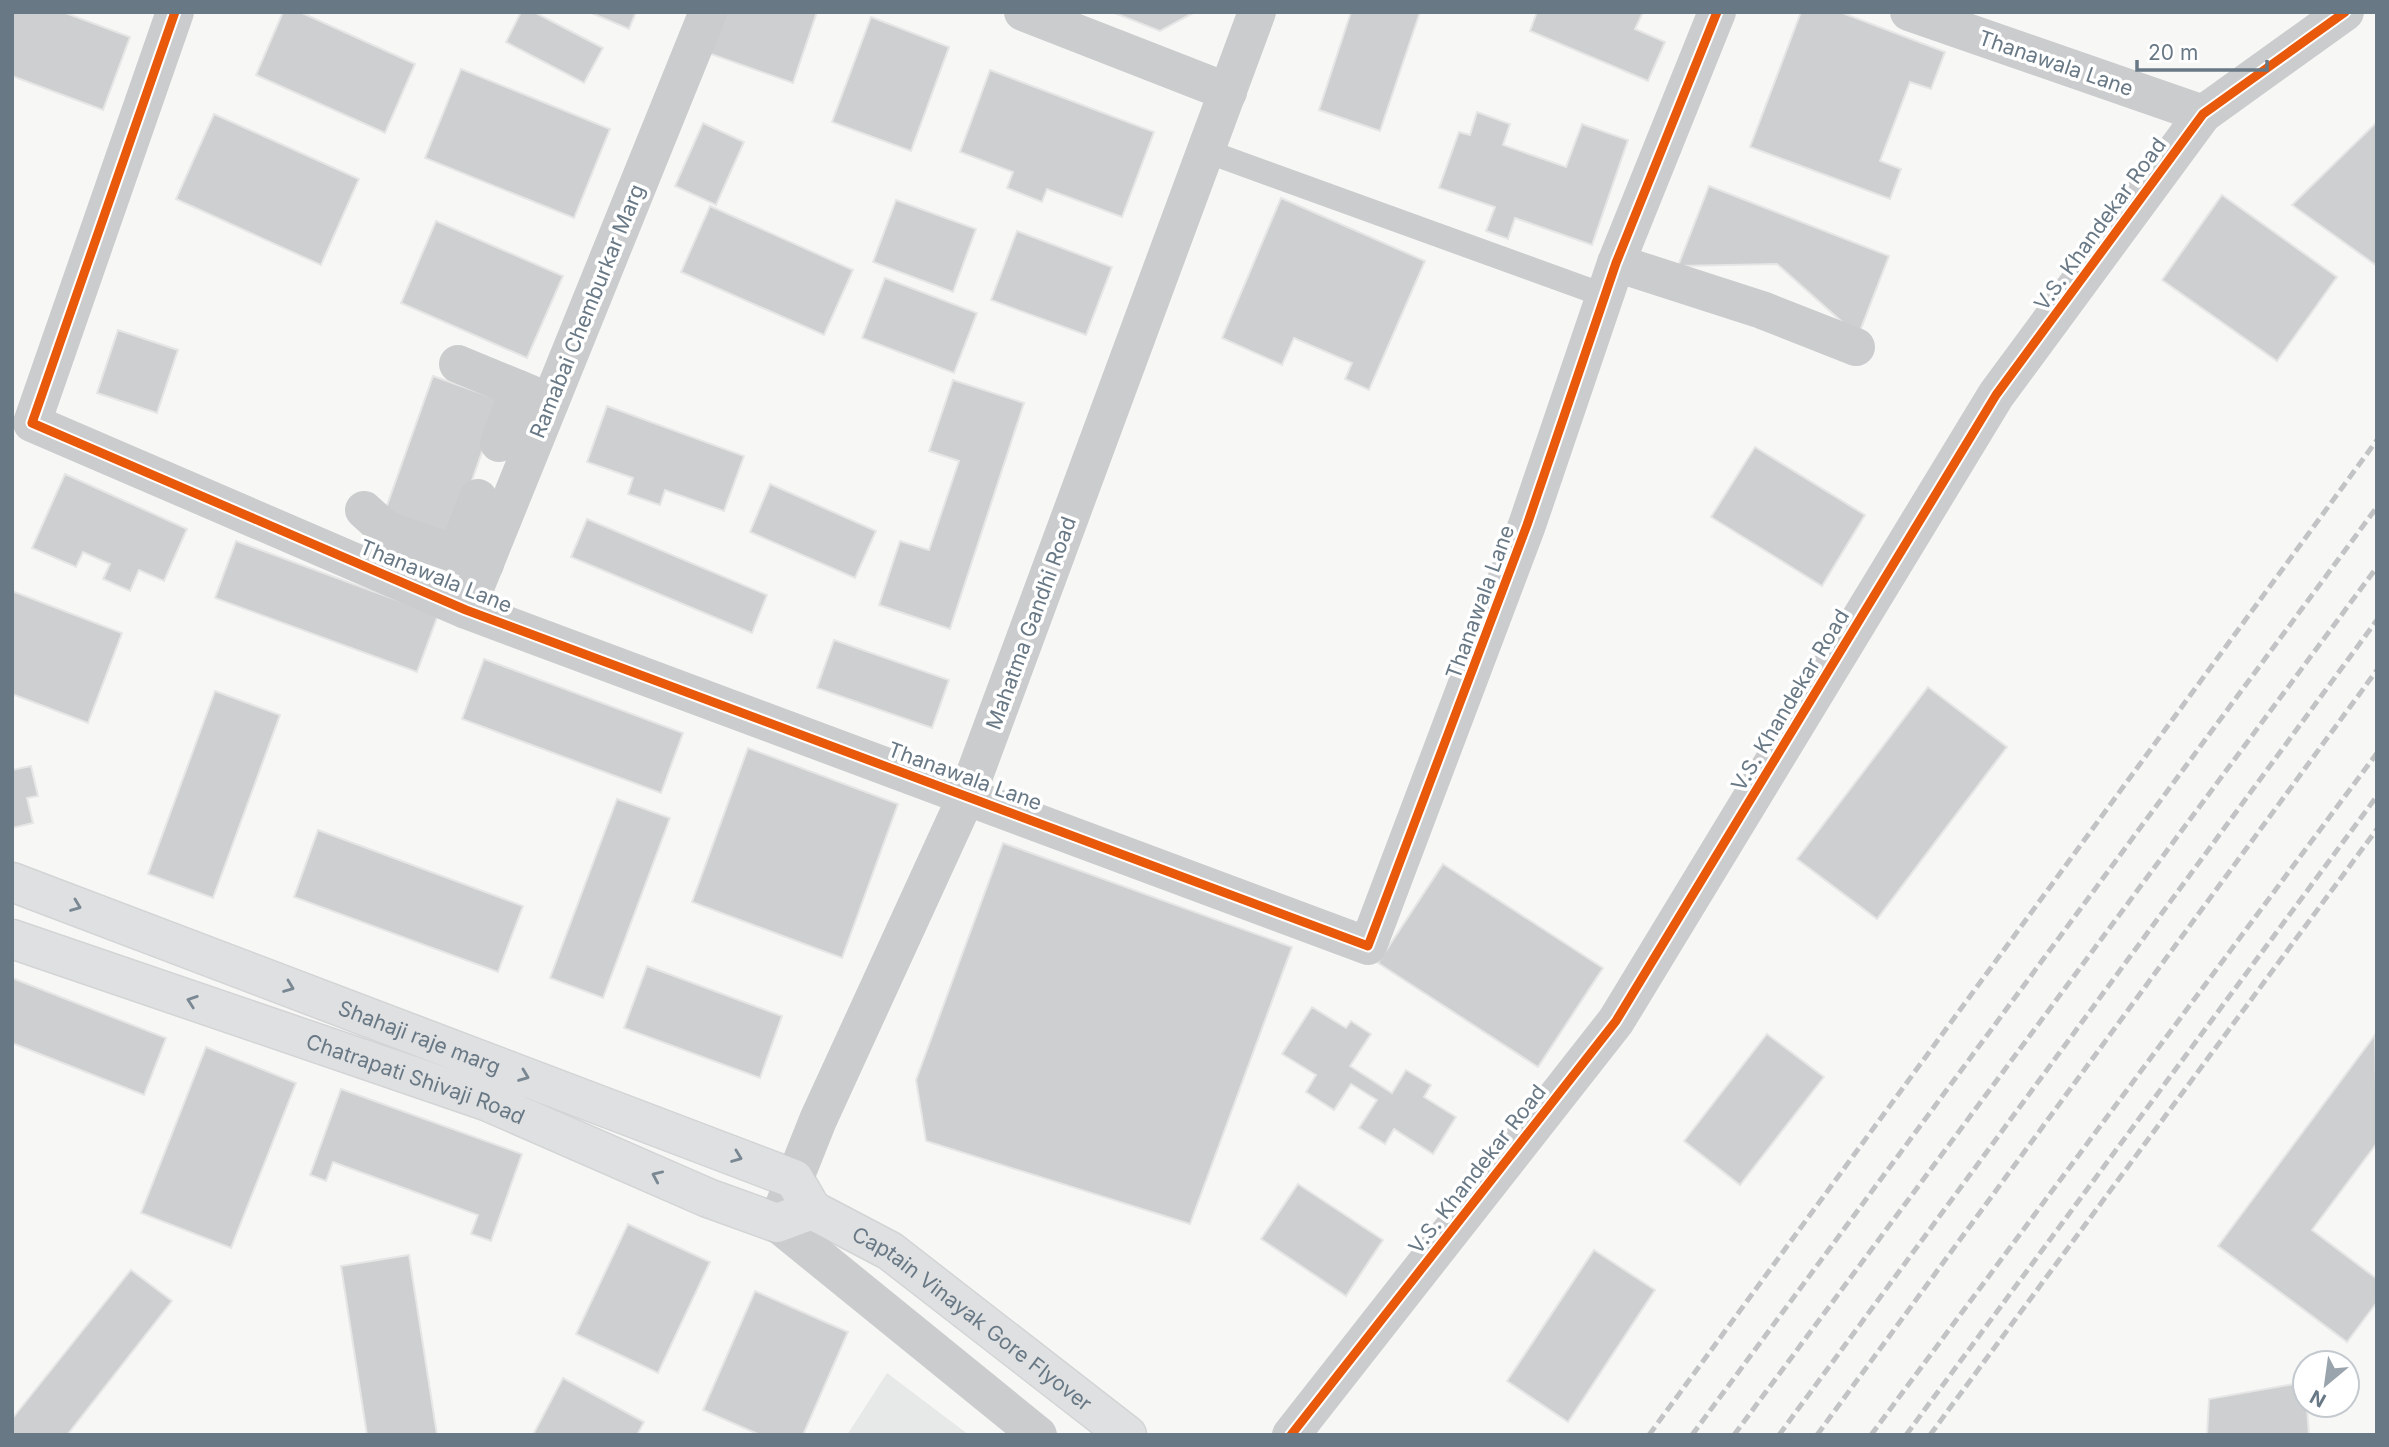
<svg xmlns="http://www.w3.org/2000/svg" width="2389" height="1447" viewBox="0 0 2389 1447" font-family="Inter,sans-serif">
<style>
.built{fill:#e7e8e8}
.building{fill:#cecfd0;stroke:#e6e6e6;stroke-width:2}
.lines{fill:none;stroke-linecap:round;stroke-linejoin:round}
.secondary-casing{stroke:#d3d4d5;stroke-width:41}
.service{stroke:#cbcccd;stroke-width:24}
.minor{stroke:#cbcccd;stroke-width:38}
.tertiary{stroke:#cbcccd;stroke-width:38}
.secondary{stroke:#dfe0e1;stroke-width:38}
.rail{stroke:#c1c3c4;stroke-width:5;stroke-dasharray:10 5;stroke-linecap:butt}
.cycleway-casing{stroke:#fff;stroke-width:13}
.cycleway{stroke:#e8590c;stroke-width:9}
.oneway{stroke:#7a8893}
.labels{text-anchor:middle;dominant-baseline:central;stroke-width:7;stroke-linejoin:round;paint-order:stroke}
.street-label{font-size:21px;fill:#687885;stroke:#fff}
</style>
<rect width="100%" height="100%" fill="#f7f7f6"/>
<polygon class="built" points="887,1373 969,1435 847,1435"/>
<g class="building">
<polygon points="12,12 63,12 130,37 103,110 12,76"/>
<polygon points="283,12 300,12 415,64 385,133 256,75"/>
<polygon points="521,12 534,12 603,48 584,83 506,42"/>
<polygon points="589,12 636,12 629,29"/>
<polygon points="722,12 817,12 793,83 708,53"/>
<polygon points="1112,12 1195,12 1160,31"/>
<polygon points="1351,12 1420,12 1380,131 1319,110"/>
<polygon points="1537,12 1643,12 1635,29 1665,42 1648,81 1530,31"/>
<polygon points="1801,12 1840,12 1945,52 1931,89 1910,82 1880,161 1901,169 1890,199 1750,147"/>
<polygon points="871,17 949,47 911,151 832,122"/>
<polygon points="461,69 610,129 574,218 425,158"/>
<polygon points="990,70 1154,132 1122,217 1047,189 1042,202 1007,188 1013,172 960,152"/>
<polygon points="1477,112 1510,124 1503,145 1566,167 1582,124 1628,140 1592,245 1515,218 1508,239 1486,231 1495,207 1439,188 1459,132 1470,135"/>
<polygon points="214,114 359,179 321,265 176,199"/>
<polygon points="2377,122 2377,266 2292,205"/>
<polygon points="703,123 744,142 716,205 675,186"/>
<polygon points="1709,186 1889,256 1858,336 1777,264 1678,266"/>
<polygon points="2222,195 2337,277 2277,361 2162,280"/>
<polygon points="1281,198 1425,261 1369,390 1345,379 1352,363 1294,338 1282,365 1222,338"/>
<polygon points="896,200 976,229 953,292 873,262"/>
<polygon points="710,206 853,270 824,335 681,272"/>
<polygon points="436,221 563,276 527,358 401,303"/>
<polygon points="1017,231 1112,267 1086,335 991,300"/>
<polygon points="885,278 977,313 954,373 862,338"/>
<polygon points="118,330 178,350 157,413 97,393"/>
<polygon points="433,376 500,400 452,538 384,514"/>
<polygon points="953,380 1024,403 950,629 879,605 900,541 929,550 959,461 929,451"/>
<polygon points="607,406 744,456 724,511 665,490 660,505 628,494 633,478 587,462"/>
<polygon points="1755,447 1865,515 1822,586 1711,517"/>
<polygon points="65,474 187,529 164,581 139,570 130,591 103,579 110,564 83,552 76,567 32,548"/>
<polygon points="770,484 876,531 855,578 750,532"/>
<polygon points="587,519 767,595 752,633 571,557"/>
<polygon points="236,541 438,615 417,672 215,598"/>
<polygon points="12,591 122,633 88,723 12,694"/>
<polygon points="834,640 949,680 932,728 817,688"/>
<polygon points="484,659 683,733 661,793 462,719"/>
<polygon points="1928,687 2007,747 1877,919 1797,859"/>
<polygon points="215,691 280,715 213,898 148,874"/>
<polygon points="748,748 898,804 842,958 692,902"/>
<polygon points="31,766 38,796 27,798 33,823 12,828 12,770"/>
<polygon points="617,799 670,818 603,998 550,978"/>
<polygon points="318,830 523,906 498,972 294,897"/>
<polygon points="1003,843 1292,947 1190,1224 926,1141 916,1080"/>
<polygon points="1443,864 1603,968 1538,1067 1378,963"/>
<polygon points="647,966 782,1016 760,1078 624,1028"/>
<polygon points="12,978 166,1038 144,1095 12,1043"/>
<polygon points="1312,1007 1346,1028 1351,1021 1371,1034 1350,1066 1392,1093 1406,1070 1431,1085 1424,1097 1456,1117 1433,1154 1394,1129 1385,1144 1359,1128 1377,1100 1351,1084 1334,1110 1306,1092 1316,1075 1282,1054"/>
<polygon points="1767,1034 1824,1077 1740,1185 1684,1141"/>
<polygon points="2375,1035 2377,1143 2312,1230 2377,1279 2377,1302 2347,1342 2218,1246"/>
<polygon points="206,1047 296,1083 231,1248 141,1213"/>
<polygon points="341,1089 522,1154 491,1241 471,1234 478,1215 333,1162 326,1181 310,1175"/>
<polygon points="1298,1184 1383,1240 1346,1296 1261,1239"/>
<polygon points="628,1224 710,1262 658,1373 576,1334"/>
<polygon points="1594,1250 1655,1290 1568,1422 1507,1381"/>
<polygon points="409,1255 437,1435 367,1435 341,1266"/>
<polygon points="131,1270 172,1301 67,1435 12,1435 12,1419"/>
<polygon points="755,1291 848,1332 803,1435 760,1435 703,1410"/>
<polygon points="563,1378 644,1422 637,1435 533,1435"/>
<polygon points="2305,1382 2309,1435 2207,1435 2209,1399"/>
</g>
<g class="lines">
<defs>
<g id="secondary">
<path id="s1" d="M 12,882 L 794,1179 L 812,1210"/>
<path id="s2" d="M 12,939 L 486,1101 L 708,1198 L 777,1223 L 812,1210"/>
<path id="s3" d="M 812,1210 L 890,1251 L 1127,1435"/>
</g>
</defs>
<use href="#secondary" class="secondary-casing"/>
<polyline class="service" points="1206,151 1606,296"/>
<g class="minor">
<polyline points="175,12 32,423 466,610 1368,946 1527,525 1616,263 1717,12"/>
<polyline points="1023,12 1228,92"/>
<polyline points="1909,12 2203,114"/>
<polyline points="1616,263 1762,310 1856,347"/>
<polyline points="458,364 550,402"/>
<polyline points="499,443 519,389"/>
<polyline points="364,510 386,530 485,564"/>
<polyline points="457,554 478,498"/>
<polyline points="466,610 708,12"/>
<polyline points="777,1223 1038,1435"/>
<polyline points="1291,1435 1616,1021 1996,395 2203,114 2345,12"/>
</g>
<polyline class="tertiary" points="783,1208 818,1120 967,795 1257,12"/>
<use href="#secondary" class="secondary"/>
<g class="rail">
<polyline points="1649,1435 2377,440"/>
<polyline points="1692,1435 2377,507"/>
<polyline points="1734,1435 2377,567"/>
<polyline points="1779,1435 2377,620"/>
<polyline points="1817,1435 2377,670"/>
<polyline points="1871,1435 2377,753"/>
<polyline points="1906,1435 2377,796"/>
<polyline points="1930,1435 2377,829"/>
</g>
<defs>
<g id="cycleway">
<polyline points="175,12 32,423 466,610 1368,946 1527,525 1616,263 1717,12"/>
<polyline points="1291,1435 1616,1021 1996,395 2203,114 2345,12"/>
</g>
</defs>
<use href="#cycleway" class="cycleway-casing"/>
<use href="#cycleway" class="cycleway"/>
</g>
<defs><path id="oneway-chevron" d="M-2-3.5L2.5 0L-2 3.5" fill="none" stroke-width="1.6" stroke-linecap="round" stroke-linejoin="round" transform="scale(1.75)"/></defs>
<g class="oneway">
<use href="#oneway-chevron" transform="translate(76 906) rotate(21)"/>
<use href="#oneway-chevron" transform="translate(289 987) rotate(21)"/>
<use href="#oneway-chevron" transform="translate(192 1001) rotate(-161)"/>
<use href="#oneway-chevron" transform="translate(524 1076) rotate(21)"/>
<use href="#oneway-chevron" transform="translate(737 1157) rotate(21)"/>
<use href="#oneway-chevron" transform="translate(657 1176) rotate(-156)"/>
</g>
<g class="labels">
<g class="street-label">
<text transform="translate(2056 63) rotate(19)">Thanawala Lane</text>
<text transform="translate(2100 224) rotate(-54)">V.S. Khandekar Road</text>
<text transform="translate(587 311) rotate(-68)">Ramabai Chemburkar Marg</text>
<text transform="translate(436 576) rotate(22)">Thanawala Lane</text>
<text transform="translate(1480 602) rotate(-70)">Thanawala Lane</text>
<text transform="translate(1031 623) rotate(-70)">Mahatma Gandhi Road</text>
<text transform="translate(1790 700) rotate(-59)">V.S. Khandekar Road</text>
<text transform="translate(965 776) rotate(20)">Thanawala Lane</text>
<text stroke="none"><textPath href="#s1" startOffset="436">Shahaji raje marg</textPath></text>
<text stroke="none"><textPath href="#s2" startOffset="427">Chatrapati Shivaji Road</textPath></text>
<text transform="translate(1477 1169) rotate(-52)">V.S. Khandekar Road</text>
<text stroke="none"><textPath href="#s3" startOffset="194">Captain Vinayak Gore Flyover</textPath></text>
</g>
</g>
<rect width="2389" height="1447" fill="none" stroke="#687885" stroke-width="28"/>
<g transform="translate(2326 1384) rotate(209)"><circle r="33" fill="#ffffff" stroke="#c3c9ce" stroke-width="2"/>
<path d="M0-5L12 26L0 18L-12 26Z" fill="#9aa4ad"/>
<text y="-10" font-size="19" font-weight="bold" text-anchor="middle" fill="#687885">N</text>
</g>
<path d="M2137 60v10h130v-10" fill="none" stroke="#687885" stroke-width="3.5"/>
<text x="2148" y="60" font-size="21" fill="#687885" stroke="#ffffff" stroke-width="5" paint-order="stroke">20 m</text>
</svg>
